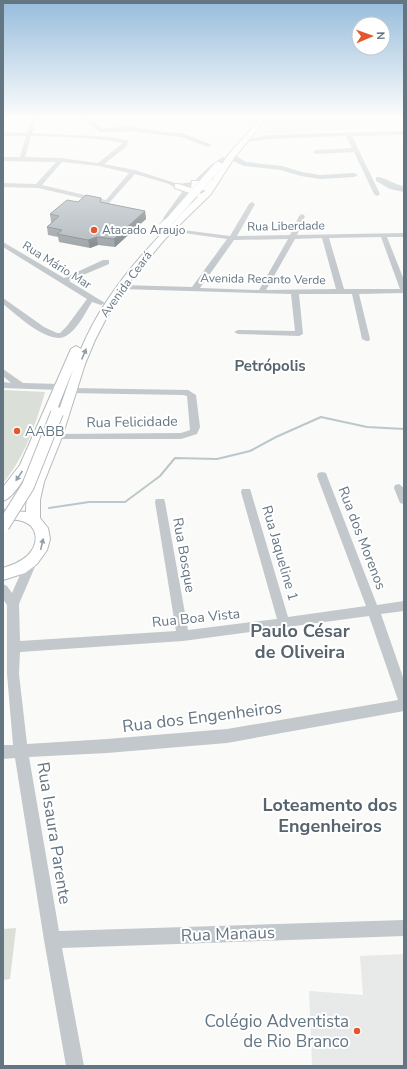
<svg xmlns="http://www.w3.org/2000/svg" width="407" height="1069" viewBox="0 0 407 1069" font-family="'Nunito Sans',sans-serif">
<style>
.built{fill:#e8e9e9}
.green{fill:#dadfd7}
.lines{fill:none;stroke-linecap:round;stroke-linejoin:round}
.stream{stroke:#bbc7cb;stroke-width:2}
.river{fill:#bbc7cb;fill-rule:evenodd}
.major-casing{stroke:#b5babe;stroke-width:2}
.minor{fill:#c3c8cc;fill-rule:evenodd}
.major{fill:#fff;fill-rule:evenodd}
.major-bridge-far2-casing{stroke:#b5babe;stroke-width:8;stroke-linecap:butt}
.major-bridge-far1-casing{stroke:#b5babe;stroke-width:11;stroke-linecap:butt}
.major-bridge-casing{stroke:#b5babe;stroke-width:14;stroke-linecap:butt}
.major-bridge-far2{stroke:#fff;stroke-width:8}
.major-bridge-far1{stroke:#fff;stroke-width:10}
.major-bridge{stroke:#fff;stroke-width:12}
.wall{fill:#929a9f}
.shaded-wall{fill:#777d82}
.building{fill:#aab3b9;stroke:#777d82}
.oneway{fill:#939fa8}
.poi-dot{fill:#e4572e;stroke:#fff;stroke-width:1.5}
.labels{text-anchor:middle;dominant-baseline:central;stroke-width:4;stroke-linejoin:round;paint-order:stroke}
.far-street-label{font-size:12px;fill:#657683;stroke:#fff}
.far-poi-label{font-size:12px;fill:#657683;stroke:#fff;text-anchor:start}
.street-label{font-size:14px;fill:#657683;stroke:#fff}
.poi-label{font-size:14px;fill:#657683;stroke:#fff;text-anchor:start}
.far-district-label{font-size:15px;font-weight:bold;fill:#57646e;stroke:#fff}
.near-street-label{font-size:17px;fill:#657683;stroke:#fff}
.near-poi-label{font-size:17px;fill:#657683;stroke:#fff;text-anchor:end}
.district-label{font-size:18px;font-weight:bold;fill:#57646e;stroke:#fff}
.near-neighbourhood-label{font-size:18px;font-weight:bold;fill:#57646e;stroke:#fff}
</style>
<rect width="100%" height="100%" fill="#fafaf8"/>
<g class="built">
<polygon points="268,118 353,118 355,129 259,134 265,127"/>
<polygon points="404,954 404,1066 312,1066 309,991 363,995 360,956"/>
</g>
<g class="green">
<path d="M 3,390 L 45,392 C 36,424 24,458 3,483 Z"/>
<polygon points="16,928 10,979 3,980 3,929"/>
</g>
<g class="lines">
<polyline class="stream" points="49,508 89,502 125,502 160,476 175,458 217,459 250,451 276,437 321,417 367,427 404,429"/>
<g class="river">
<polygon points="81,118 88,118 102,128 131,127 163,132 182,133 212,145 208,147 181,137 131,131 100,132"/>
<polygon points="229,155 235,155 246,162 282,166 302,172 320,175 354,173 358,175 354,177 320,179 301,176 281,170 244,166 229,159"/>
<path d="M 376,177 C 383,176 395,185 404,186 L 404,192 L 390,189 L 376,181 Z"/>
</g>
<defs>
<path id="major" d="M 261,118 L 267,118 L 234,158 L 211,194 L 164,240 L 132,279 L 111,309 L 95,340 L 85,364 L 62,437 L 44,482 L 40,500 L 40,518 L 48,528 L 50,539 L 47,550 L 37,564 L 25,573 L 3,580 L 3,568 C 12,565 21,562 28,555 C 39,544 39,526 22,521 C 16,519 9,520 3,520 L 3,510 L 26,512 C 26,484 41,462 50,436 C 58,414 65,392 73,370 C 62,395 27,494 3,501 L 3,487 L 20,465 L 71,349 L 76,346 L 81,349 C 106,289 152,242 198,197 L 193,194 L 175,188 L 175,184 L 178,184 L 191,188 L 192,181 L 198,181 L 200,186 L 208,180 L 212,180 L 228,155 ZM 206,190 L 201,194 L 199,191 Z"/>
</defs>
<use href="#major" class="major-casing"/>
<g class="minor">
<path d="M 31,118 L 37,118 L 32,133 L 112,137 L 128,141 L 127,146 L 104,164 L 135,170 L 178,184 L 193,182 L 212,164 L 223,157 L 228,158 L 216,166 L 197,184 L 183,187 L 187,191 L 188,194 L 170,217 L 163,230 L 161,231 L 158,229 L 164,217 L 182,192 L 169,184 L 135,174 L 109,203 L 107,204 L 38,188 L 3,187 L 3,183 L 36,184 L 56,162 L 3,161 L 3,157 L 20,157 L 26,136 L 3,136 L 3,132 L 27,133 ZM 31,136 C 62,137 93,137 123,143 L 98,163 L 61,158 L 25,157 ZM 62,162 L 99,166 L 129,173 L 106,200 L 42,185 Z"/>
<polygon points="404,131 404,135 352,136 380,194 377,196 374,194 354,152 316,154 313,152 316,150 352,148 346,136 269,139 246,142 243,140 269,135"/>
<path d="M 252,202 L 255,204 L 237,236 L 290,235 L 299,216 L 302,214 L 305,216 L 297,235 L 404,233 L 404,237 L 387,237 L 404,280 L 404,293 L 359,294 L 370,339 L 369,341 L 366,341 L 362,339 L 352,294 L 299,294 L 303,334 L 299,336 L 238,334 L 234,332 L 238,330 L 295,331 L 291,294 L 121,289 L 117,287 L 121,285 L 192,287 L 227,239 L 169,231 L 166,229 L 167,228 L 230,236 L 249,204 ZM 381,237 L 400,289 L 344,289 L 329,238 ZM 322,238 L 336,289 L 266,290 L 295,239 ZM 288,239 L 259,290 L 200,288 L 234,240 Z"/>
<path d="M 3,242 L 64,278 L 103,260 L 109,260 L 109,264 L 69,281 L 105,303 L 101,305 L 92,302 C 85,313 78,329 66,336 C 49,346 16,314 3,304 L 3,298 L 44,327 L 57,333 L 60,333 L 67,326 L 87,299 L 3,247 Z"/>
<polygon points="3,369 23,383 60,384 64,387 60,390 3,388 3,382 11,383 3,376"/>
<polygon points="71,388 188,390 196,395 200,427 197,434 181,439 53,439 51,437 53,435 56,434 181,433 190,430 187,396 183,395 68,393 67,391 68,389"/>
<path d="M 322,472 L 326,473 L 327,476 L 377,605 L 404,601 L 404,611 L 381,614 L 404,680 L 404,711 L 227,743 L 107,753 L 29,757 L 59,931 L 404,920 L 404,936 L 62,948 L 84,1066 L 66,1066 L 44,940 L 15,758 L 3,759 L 3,745 L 13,745 L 7,674 L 7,605 L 3,599 L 3,584 L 7,586 L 12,593 L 27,559 L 31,557 L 35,559 L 37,562 L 19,604 L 20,641 L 176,631 L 155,502 L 156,499 L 164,499 L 165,502 L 188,630 L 277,619 L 241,492 L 242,489 L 250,489 L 251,492 L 288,617 L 366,606 L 317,476 L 318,473 ZM 369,616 L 398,700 L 227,729 L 107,739 L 27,744 L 19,674 L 20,652 L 183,641 Z"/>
<polygon points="399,484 404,488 404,504 400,503 394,488 395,485"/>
</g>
<use href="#major" class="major"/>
<defs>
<polyline id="major-bridge-far2" points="166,225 218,166"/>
<polyline id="major-bridge-far1" points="163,228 167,224"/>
<polyline id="major-bridge" points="3,526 28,486 57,413"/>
</defs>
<use href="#major-bridge-far2" class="major-bridge-far2-casing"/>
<use href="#major-bridge-far1" class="major-bridge-far1-casing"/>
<use href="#major-bridge" class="major-bridge-casing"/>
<use href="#major-bridge-far2" class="major-bridge-far2"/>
<use href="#major-bridge-far1" class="major-bridge-far1"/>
<use href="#major-bridge" class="major-bridge"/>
</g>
<polygon class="wall" points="78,202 101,202 145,211 146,219 115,247 98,245 90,248 59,242 58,237 48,235 47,227 52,223 51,222 50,214"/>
<g class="shaded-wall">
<polygon points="145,211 146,219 115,247 114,239"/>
<polygon points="97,237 98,245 90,248 88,240"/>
</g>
<polygon class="building" points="86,195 101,198 100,202 145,211 114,239 97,237 88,240 57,234 62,230 47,227 59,216 50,214 67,200 78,202"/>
<defs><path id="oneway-solid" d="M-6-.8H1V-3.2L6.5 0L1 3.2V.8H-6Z"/></defs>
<g class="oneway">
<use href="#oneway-solid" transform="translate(84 354) rotate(-67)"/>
<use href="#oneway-solid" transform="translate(19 476) rotate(124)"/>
<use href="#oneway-solid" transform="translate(42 544) rotate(-77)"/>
</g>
<linearGradient id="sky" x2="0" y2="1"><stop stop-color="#96bcdc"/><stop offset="0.44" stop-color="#fdfdfc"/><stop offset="1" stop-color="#fdfdfc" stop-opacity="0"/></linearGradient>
<rect width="407" height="267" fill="url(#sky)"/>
<g class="poi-dot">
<circle cx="94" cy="230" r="4"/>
<circle cx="17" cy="431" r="4"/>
<circle cx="357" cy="1031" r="4"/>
</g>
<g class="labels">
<g class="far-street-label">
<text transform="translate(286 226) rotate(-1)">Rua Liberdade</text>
<text transform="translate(57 265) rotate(32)">Rua Mário Mar</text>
<text transform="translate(263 279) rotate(1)">Avenida Recanto Verde</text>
<text transform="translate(126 284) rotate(-54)">Avenida Ceará</text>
</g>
<g class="far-poi-label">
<text x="102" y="230">Atacado Araujo</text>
</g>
<g class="street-label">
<text transform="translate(132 422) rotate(-1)">Rua Felicidade</text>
<text transform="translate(362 538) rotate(69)">Rua dos Morenos</text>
<text transform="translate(280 553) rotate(74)">Rua Jaqueline 1</text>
<text transform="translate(184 555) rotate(80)">Rua Bosque</text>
<text transform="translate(196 618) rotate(-6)">Rua Boa Vista</text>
</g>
<g class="poi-label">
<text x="25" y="431">AABB</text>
</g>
<g class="far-district-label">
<text x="270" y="366">Petrópolis</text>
</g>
<g class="near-street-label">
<text transform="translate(202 717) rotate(-7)">Rua dos Engenheiros</text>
<text transform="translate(54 833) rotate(81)">Rua Isaura Parente</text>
<text transform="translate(228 934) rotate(-2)">Rua Manaus</text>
</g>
<g class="near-poi-label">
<text x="349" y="1021">Colégio Adventista<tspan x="349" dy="20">de Rio Branco</tspan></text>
</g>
<g class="district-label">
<text x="300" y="631">Paulo César<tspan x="300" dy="21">de Oliveira</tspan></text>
</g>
<g class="near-neighbourhood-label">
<text x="330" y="805">Loteamento dos<tspan x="330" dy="21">Engenheiros</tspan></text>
</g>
</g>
<rect width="407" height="1069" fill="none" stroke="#657683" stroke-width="8"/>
<g transform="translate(371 36) rotate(88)"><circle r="19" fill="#ffffff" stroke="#c1c8cd"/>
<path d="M0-3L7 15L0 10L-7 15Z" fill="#e4572e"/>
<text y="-6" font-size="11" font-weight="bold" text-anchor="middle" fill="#657683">N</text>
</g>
</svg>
